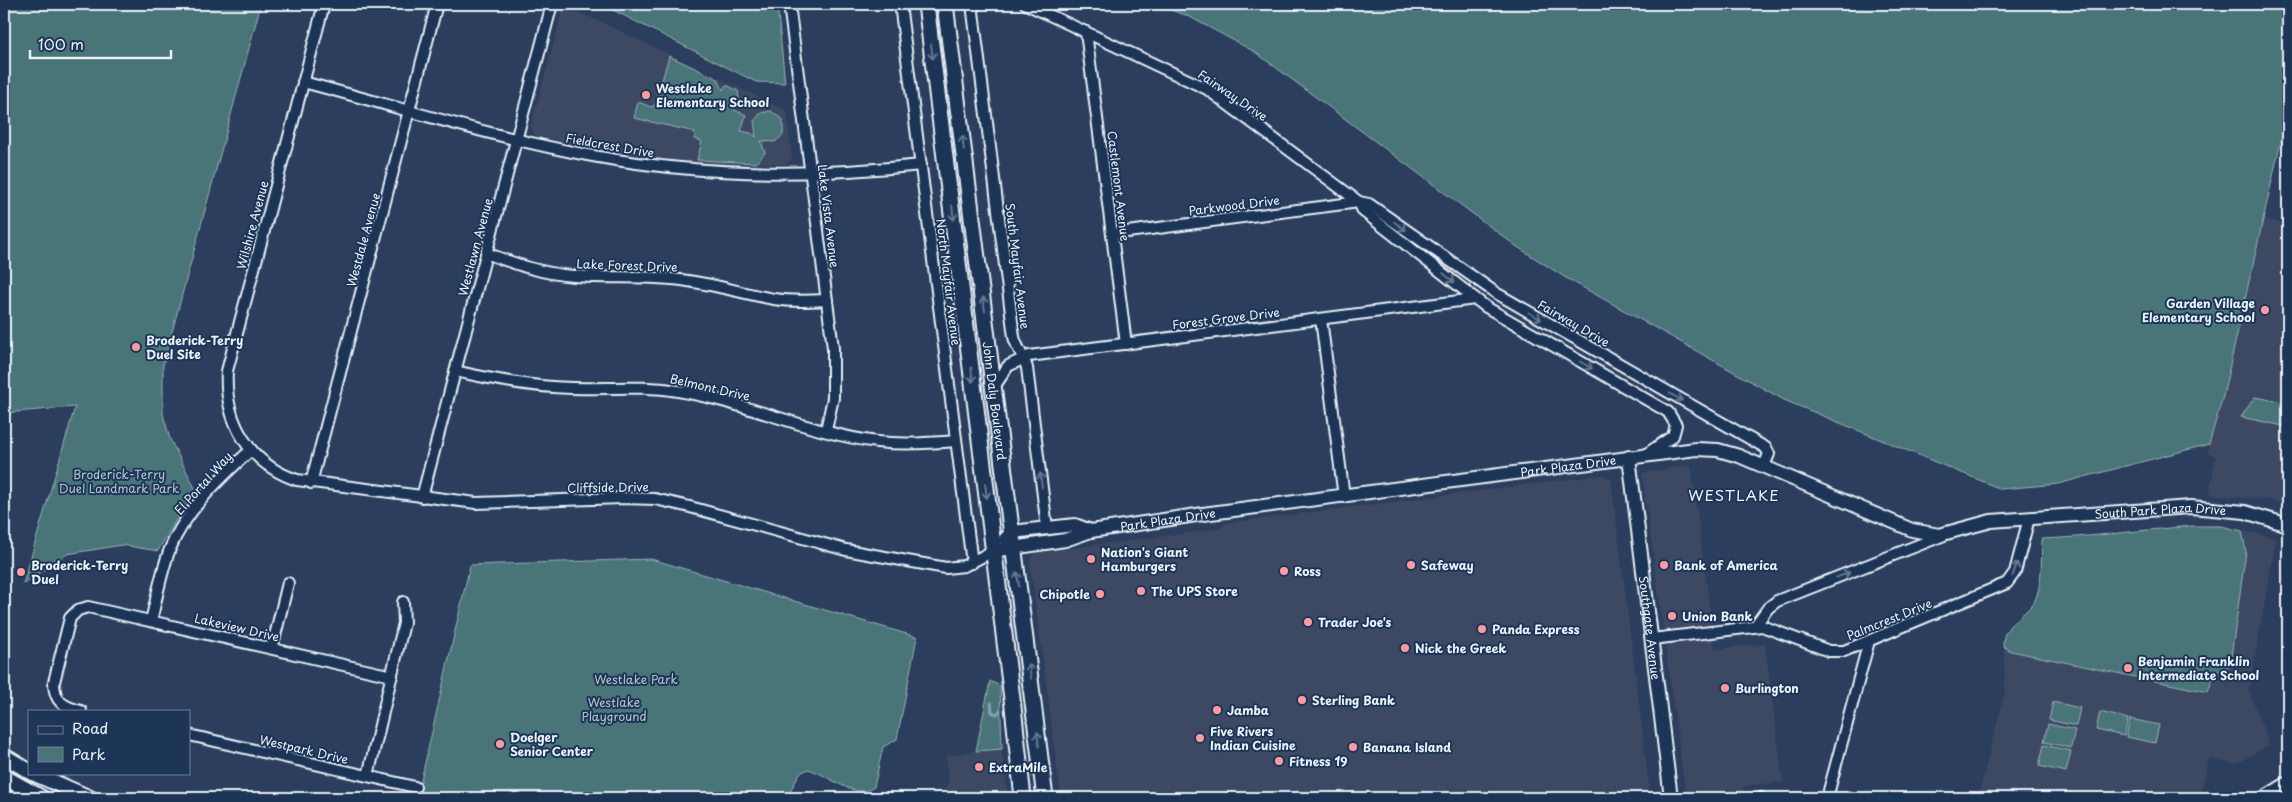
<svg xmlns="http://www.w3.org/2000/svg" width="2292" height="802" viewBox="0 0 2292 802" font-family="'Playpen Sans',sans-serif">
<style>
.built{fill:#3c4864}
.green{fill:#4a7479;stroke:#99b2b8}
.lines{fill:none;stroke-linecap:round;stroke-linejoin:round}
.stream{stroke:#83a1b4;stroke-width:3}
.minor-casing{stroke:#e8f1f8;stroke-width:14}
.tertiary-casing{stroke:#e8f1f8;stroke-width:16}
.secondary-casing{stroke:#e8f1f8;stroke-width:18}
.primary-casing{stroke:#e8f1f8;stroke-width:19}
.minor{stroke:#1d3557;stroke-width:10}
.tertiary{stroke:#1d3557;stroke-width:12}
.secondary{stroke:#1d3557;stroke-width:14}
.primary{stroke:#1d3557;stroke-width:15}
.oneway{stroke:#64778f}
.poi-dot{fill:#ff9aa2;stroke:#1d3557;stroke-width:2}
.labels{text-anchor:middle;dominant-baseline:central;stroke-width:4;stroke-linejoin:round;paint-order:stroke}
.poi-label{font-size:12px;font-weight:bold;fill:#e8f1f8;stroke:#1d3557;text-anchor:start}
.street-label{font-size:12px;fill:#e8f1f8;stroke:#1d3557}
.park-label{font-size:12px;fill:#b1c5cc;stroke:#1d3557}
.quarter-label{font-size:15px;letter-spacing:1px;fill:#e8f1f8;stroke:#1d3557}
</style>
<rect width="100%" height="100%" fill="#2b3e5d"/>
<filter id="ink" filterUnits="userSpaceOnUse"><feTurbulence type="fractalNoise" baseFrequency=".02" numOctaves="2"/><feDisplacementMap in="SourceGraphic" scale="10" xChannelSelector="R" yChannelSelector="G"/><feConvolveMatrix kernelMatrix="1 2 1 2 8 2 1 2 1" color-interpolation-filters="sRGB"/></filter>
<g filter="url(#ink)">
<g class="built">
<polygon points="563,9 595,19 787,111 792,159 787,164 697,163 620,153 535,136 531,126"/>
<polygon points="2262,219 2288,225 2288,506 2269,500 2209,494 2216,457 2208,452 2209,444 2223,396"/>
<polygon points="1691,465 1715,649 1765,644 1783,782 1743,786 1744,798 1686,798 1642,473"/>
<polygon points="1603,475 1611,479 1650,793 1605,798 1061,798 1030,562 1035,553 1218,529 1227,523"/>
<polygon points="2193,526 2221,526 2276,538 2249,690 2269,745 2236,764 2209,759 2200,798 2173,798 2133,790 2131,798 1978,798 2005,690 2003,636 2034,602 2041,571 2042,539 2090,537 2138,530"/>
<polygon points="986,749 1002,749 1008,798 947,798 946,785 949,784 946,756"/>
</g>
<g class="green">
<polygon points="4,4 261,4 163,365 163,414 170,439 198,494 178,516 158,551 122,545 67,554 23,584 75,407 4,413"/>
<polygon points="601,4 777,4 785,83 756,82"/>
<polygon points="1151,4 2288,4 2288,110 2223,396 2209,444 2058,484 2001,489 1784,400 1566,278 1516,246 1255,52 1186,15"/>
<polygon points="669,56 718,79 723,90 726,85 738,91 739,99 734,110 746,115 741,131 751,133 756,137 754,121 761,113 771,111 783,120 783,135 775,142 761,141 765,153 756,163 697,160 702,141 694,139 695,132 634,118 638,102 651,107 655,105"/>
<polygon points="2255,397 2288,403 2288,427 2241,417"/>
<path d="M 2192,526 L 2221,526 L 2242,531 L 2246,551 L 2230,664 L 2225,669 L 2215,672 L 2208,692 L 2011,651 L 2003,646 C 2002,624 2023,618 2034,602 C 2043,588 2041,556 2042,539 C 2092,537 2142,530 2192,526 Z"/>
<path d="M 651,559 L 917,637 L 897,739 L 883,747 L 874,787 C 855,801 828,774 808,769 L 799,774 L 787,798 L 417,798 L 470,565 Z"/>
<polygon points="990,681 1000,686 1002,749 976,751"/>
<polygon points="2053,702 2080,708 2076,726 2049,720"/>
<polygon points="2100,712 2128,719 2124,736 2096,730"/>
<polygon points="2130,719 2159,725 2155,743 2126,737"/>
<polygon points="2048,724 2075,730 2071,748 2044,742"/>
<polygon points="2044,745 2071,751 2066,772 2039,766"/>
</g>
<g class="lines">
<polyline class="stream" points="991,703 992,712 997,714 1000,711"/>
<defs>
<g id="minor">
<path d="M 324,4 L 227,371 C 224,421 249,464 297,480 L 476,503 L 623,498 L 655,499 L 690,507 L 846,550 L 946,568 L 964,566 L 993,551"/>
<polyline points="789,4 833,348 833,398 826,430"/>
<polyline points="900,4 972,563"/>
<path d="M 972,4 L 1014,337 C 1017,349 1024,356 1027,368 L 1047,528"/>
<polyline points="1026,4 1207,89 1359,202 1363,211 1486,307 1668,412 1676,425 1673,436 1645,455"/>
<polyline points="1086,32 1126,344"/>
<path d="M 303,82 C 399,107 495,138 593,156 C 702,176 811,177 921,165"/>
<polyline points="1112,234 1359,202 1369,204 1496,293 1766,448 1769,454 1764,466"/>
<path d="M 486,253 C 515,264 543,274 574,276 C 612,279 650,275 688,281 C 717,285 745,294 774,299 C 792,302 809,301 827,300"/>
<polyline points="1321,319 1344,497"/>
<path d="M 455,371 C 494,380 532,387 572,388 C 607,389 642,385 678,391 C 745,402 809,433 877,442 C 904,445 930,443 956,441"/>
<polyline points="994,387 1008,366 1029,356 1475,299"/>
<polyline points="311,483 437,4"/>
<polyline points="422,497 552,4"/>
<path d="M 151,621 C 157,597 161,572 170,549 C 185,511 221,477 251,450"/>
<polyline points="1755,626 1768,608 1777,601 1944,535"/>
<polyline points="1652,639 1762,626 1829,651 1844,651 2007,583 2015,572 2029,518"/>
<polyline points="272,648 288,583"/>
<path d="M 81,711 C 64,707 54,702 54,682 L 70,618 L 78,610 L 88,607 L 392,676"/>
<polyline points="189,735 415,787"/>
<polyline points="368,776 404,623 403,602"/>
<polyline points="1755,798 1761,798"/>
<polyline points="1827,798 1869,641"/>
<polyline points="2262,798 2288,782"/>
</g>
<g id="tertiary">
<path id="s1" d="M 1629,457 L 1671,798"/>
<polyline points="1005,539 1012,532 1075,525 1091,531"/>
<path id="s2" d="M 993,551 L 1065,540 L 1091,531 L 1203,514 L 1696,449 L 1718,450 L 1739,456 L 1912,530 L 1939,535 L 1991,521 L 2191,507 L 2245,512 L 2288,525"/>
</g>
<g id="secondary">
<polyline points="4,756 29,771"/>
<polyline points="33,773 90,798"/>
<polyline points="4,777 42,798"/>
</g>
<g id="primary">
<polyline points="926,4 1013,707 1023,798"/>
<path id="s3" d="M 945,4 L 1045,798"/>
</g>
</defs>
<use href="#minor" class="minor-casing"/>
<use href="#tertiary" class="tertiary-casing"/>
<use href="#secondary" class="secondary-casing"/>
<use href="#primary" class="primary-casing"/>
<use href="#minor" class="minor"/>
<use href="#tertiary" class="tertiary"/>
<use href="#secondary" class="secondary"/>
<use href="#primary" class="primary"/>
</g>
<defs><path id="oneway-shaft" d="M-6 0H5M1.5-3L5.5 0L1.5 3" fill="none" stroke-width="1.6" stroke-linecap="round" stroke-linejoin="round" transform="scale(1.25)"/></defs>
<g class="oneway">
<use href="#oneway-shaft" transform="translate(932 52) rotate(83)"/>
<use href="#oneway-shaft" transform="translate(963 143) rotate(-97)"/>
<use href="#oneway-shaft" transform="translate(953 213) rotate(83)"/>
<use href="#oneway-shaft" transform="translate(1400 226) rotate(35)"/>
<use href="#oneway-shaft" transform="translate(1449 278) rotate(39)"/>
<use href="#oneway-shaft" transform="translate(984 304) rotate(-97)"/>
<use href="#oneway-shaft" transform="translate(1535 316) rotate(30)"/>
<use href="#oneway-shaft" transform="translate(1586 365) rotate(30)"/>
<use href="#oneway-shaft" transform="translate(972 375) rotate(85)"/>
<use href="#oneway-shaft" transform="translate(1676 397) rotate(30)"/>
<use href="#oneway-shaft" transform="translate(1041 480) rotate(-97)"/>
<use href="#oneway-shaft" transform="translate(986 491) rotate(83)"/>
<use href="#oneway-shaft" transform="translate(2015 569) rotate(-70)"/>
<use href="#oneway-shaft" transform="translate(1843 575) rotate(-21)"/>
<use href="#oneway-shaft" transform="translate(1018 579) rotate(-98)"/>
<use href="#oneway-shaft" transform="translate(1030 671) rotate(-98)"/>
<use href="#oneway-shaft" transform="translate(1038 739) rotate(-96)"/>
</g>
</g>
<g class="poi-dot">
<circle cx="646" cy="95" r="5"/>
<circle cx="2265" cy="310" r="5"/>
<circle cx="136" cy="347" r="5"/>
<circle cx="1091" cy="559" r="5"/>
<circle cx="1411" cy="565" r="5"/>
<circle cx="1664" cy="565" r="5"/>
<circle cx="1284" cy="571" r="5"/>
<circle cx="21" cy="572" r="5"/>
<circle cx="1141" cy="591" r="5"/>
<circle cx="1100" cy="594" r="5"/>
<circle cx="1672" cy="616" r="5"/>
<circle cx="1308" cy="622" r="5"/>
<circle cx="1482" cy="629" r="5"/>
<circle cx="1405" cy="648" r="5"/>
<circle cx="2128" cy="668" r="5"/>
<circle cx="1725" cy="688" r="5"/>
<circle cx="1302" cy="700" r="5"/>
<circle cx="1217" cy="710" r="5"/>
<circle cx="1200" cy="738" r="5"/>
<circle cx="500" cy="744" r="5"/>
<circle cx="1353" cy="747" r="5"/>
<circle cx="1279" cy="761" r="5"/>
<circle cx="979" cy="767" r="5"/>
</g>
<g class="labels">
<g class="poi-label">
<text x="656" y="88">Westlake<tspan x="656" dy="14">Elementary School</tspan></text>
<text x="2255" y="303" text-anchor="end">Garden Village<tspan x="2255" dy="14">Elementary School</tspan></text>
<text x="146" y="340">Broderick-Terry<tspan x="146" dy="14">Duel Site</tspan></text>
<text x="1101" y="552">Nation's Giant<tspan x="1101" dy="14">Hamburgers</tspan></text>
<text x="31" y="565">Broderick-Terry<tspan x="31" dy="14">Duel</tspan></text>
<text x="1421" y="565">Safeway</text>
<text x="1674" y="565">Bank of America</text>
<text x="1294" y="571">Ross</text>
<text x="1151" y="591">The UPS Store</text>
<text x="1090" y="594" text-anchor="end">Chipotle</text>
<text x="1682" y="616">Union Bank</text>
<text x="1318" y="622">Trader Joe's</text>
<text x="1492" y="629">Panda Express</text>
<text x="1415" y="648">Nick the Greek</text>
<text x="2138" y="661">Benjamin Franklin<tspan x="2138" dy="14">Intermediate School</tspan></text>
<text x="1735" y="688">Burlington</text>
<text x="1312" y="700">Sterling Bank</text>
<text x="1227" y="710">Jamba</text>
<text x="1210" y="731">Five Rivers<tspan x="1210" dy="14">Indian Cuisine</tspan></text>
<text x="510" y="737">Doelger<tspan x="510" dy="14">Senior Center</tspan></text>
<text x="1363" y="747">Banana Island</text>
<text x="1289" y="761">Fitness 19</text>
<text x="989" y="767">ExtraMile</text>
</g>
<g class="street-label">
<text transform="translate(1233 95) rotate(34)">Fairway Drive</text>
<text transform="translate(610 145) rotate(10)">Fieldcrest Drive</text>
<text transform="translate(1119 186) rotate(83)">Castlemont Avenue</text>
<text transform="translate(1234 205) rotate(-7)">Parkwood Drive</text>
<text transform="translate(829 216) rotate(83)">Lake Vista Avenue</text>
<text transform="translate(252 225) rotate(-75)">Wilshire Avenue</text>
<text transform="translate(363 240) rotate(-75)">Westdale Avenue</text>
<text transform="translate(475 247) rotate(-75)">Westlawn Avenue</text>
<text transform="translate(627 265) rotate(2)">Lake Forest Drive</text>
<text transform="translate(1018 266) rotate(83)">South Mayfair Avenue</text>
<text transform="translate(949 282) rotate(83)">North Mayfair Avenue</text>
<text transform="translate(1226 318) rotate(-7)">Forest Grove Drive</text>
<text transform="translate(1574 323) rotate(30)">Fairway Drive</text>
<text transform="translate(710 387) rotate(13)">Belmont Drive</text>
<text stroke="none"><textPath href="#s3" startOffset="400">John Daly Boulevard</textPath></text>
<text stroke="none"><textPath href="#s2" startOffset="582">Park Plaza Drive</textPath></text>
<text transform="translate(203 483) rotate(-48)">El Portal Way</text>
<text transform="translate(608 487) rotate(-1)">Cliffside Drive</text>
<text stroke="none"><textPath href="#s2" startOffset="1194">South Park Plaza Drive</textPath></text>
<text stroke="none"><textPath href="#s2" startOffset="178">Park Plaza Drive</textPath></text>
<text transform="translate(1889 619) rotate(-22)">Palmcrest Drive</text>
<text transform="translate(237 627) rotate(13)">Lakeview Drive</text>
<text stroke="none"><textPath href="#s1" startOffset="172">Southgate Avenue</textPath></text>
<text transform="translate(304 749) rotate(13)">Westpark Drive</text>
</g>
<g class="park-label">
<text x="119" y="474">Broderick-Terry<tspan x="119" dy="14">Duel Landmark Park</tspan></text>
<text x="636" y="679">Westlake Park</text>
<text x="614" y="702">Westlake<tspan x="614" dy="14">Playground</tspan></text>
</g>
<g class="quarter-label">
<text x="1734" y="494">WESTLAKE</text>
</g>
</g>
<rect width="2292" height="802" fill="none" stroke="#1d3557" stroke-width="20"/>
<rect x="10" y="10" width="2272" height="782" fill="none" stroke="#e8f1f8" stroke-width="2" filter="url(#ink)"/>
<rect x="28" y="710" width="162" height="65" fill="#1d3557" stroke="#6e8097"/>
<rect x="38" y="726" width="25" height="8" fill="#1d3557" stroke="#6e8097"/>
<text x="72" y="734" font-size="15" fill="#e8f1f8">Road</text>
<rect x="38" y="747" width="25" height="15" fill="#4a7479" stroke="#6e8097"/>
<text x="72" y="760" font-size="15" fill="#e8f1f8">Park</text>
<path d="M30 50v8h141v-8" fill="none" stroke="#e8f1f8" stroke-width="2.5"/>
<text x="38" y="50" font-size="15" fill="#e8f1f8" stroke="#1d3557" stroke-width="4" paint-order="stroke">100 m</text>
</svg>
